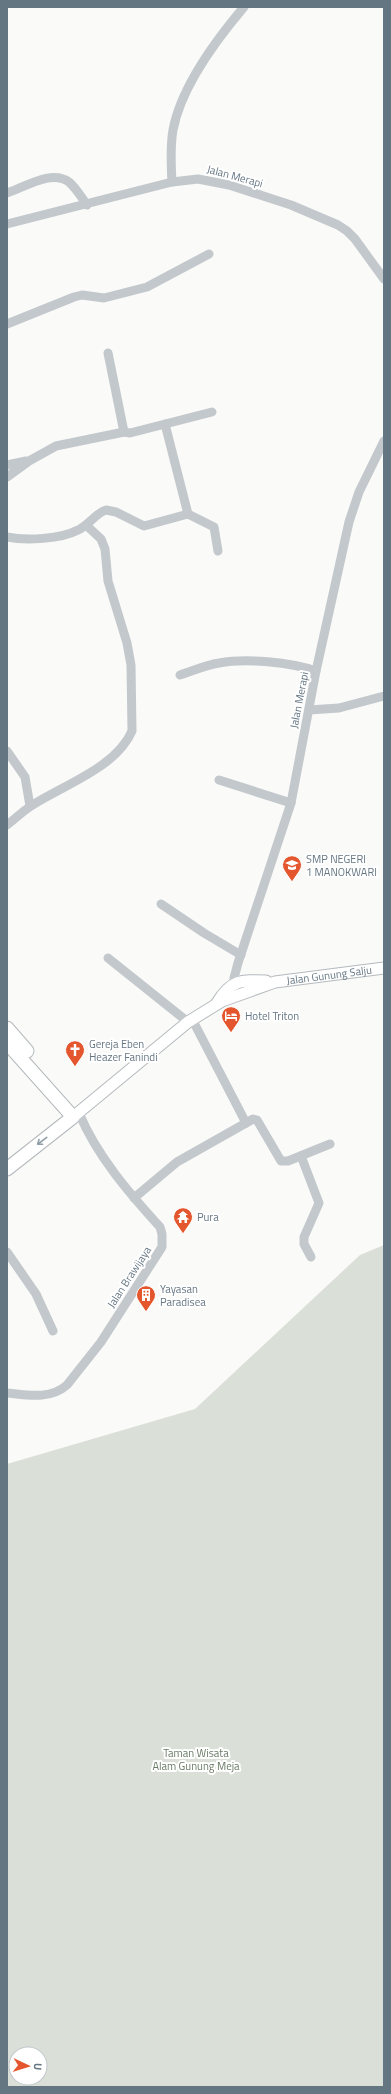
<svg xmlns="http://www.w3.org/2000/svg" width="391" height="2094" viewBox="0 0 391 2094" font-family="'Titillium Web',sans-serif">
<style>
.green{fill:#dadfd7;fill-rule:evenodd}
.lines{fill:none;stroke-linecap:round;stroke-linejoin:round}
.major-casing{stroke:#b5babe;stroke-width:13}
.highway-casing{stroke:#b4b9bd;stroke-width:15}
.minor{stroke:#c3c8cc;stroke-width:9}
.major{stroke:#fff;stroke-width:11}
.highway{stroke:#fff;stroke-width:13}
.oneway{stroke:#939fa8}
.labels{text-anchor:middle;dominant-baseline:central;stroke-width:4;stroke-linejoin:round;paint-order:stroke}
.street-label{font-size:11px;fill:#657683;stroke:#fff}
.poi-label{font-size:11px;fill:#657683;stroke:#fff;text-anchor:start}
.park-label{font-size:11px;fill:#687a64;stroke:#fff}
</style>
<rect width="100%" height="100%" fill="#fafaf8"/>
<path class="green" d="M 384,1245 L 384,2087 L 7,2087 L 7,1464 L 195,1409 L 360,1255 ZM 16,2054 L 40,2054 L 40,2078 L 16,2078 Z"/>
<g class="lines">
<defs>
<g id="major">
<path d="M 217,1003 C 231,980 240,980 266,981"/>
<path id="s1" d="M 73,1117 L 188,1022 L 222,1001 L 275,982 L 384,968"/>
</g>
<g id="highway">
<polyline points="7,1028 27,1051"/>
<polyline points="7,1043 73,1117 7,1169"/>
</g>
</defs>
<use href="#major" class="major-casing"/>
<use href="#highway" class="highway-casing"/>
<g class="minor">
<path d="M 172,182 C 171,165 170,147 173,130 C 181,87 216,40 244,7"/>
<path d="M 7,193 C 25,187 52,169 69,182 C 76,188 82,198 87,205"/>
<polyline points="7,224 172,182 198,179 229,185 291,205 338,225 347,231 355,239 384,279"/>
<polyline points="7,324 74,297 82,295 104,298 147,287 209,254"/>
<polyline points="108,353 124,432"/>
<polyline points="165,424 188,514 214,527 218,551"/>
<polyline points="7,465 26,461"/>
<polyline points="7,477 29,461 56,446 124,432 130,433 212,412"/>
<path d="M 7,537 C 26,541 61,539 78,530 C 89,525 96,513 106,510 L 116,512 L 144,526 L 188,514"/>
<path d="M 180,675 C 193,671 205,665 219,663 C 246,658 290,662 316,671"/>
<polyline points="309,710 339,708 384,696"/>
<polyline points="7,751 25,777 30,806"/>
<polyline points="219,780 291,803"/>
<path d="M 7,825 C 15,819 23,811 31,806 C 63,785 116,768 132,731 L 131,665 L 127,643 L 108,581 L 105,549 L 101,539 L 86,525"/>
<polyline points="161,904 204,933 241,955"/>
<polyline points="108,958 188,1022"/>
<polyline points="234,989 234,978 238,963 291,803 316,671 349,522 359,492 384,441"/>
<polyline points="192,1019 246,1123 253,1119 257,1120 281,1161 288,1161 330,1144"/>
<polyline points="301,1156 319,1203 304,1237 304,1244 311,1257"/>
<polyline points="134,1198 177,1162 246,1123"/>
<polyline points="7,1252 36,1294 53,1331"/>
<path d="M 7,1393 C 27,1395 50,1400 67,1385 L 101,1342 L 162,1247 L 162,1234 L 160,1227 C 129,1193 97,1156 79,1113"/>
</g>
<use href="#major" class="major"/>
<use href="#highway" class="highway"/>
</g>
<defs><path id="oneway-shaft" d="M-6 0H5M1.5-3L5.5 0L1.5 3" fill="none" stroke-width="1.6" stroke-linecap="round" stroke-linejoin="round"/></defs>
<use class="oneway" href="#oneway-shaft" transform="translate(42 1141) rotate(143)"/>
<defs>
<symbol id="school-pin" viewBox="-11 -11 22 30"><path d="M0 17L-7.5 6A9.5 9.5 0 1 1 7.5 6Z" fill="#e4572e" stroke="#fff"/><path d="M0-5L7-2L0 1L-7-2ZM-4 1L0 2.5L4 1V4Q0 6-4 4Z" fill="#fff"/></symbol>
<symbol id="hotel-pin" viewBox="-11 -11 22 30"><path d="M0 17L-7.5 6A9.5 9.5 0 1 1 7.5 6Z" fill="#e4572e" stroke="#fff"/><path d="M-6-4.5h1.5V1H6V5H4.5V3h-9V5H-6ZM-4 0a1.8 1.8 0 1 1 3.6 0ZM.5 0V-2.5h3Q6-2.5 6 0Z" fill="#fff"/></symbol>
<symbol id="church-pin" viewBox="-11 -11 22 30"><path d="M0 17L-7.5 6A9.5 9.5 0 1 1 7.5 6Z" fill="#e4572e" stroke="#fff"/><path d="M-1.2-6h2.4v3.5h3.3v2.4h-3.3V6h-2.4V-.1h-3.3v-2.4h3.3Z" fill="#fff"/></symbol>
<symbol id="temple-pin" viewBox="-11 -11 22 30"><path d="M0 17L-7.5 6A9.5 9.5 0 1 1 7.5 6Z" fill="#e4572e" stroke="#fff"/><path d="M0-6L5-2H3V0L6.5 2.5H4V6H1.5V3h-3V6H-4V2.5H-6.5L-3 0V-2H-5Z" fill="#fff"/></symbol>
<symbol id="building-pin" viewBox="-11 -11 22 30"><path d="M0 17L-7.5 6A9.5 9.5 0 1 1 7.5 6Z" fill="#e4572e" stroke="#fff"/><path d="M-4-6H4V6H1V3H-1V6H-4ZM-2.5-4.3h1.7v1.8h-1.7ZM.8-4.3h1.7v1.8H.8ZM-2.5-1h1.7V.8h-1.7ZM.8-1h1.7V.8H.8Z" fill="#fff"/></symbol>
</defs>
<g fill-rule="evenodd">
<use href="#school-pin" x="281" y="854" width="22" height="30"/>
<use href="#hotel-pin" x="220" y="1005" width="22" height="30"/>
<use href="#church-pin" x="64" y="1039" width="22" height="30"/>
<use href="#temple-pin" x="172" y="1206" width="22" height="30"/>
<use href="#building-pin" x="135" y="1284" width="22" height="30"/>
</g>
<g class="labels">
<g class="street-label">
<text transform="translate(235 176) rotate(15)">Jalan Merapi</text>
<text transform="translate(299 700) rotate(-79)">Jalan Merapi</text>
<text stroke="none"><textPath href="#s1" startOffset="300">Jalan Gunung Salju</textPath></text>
<text transform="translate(129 1277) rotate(-57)">Jalan Brawijaya</text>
</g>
<g class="poi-label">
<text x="306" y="859">SMP NEGERI<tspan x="306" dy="13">1 MANOKWARI</tspan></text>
<text x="245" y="1016">Hotel Triton</text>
<text x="89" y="1044">Gereja Eben<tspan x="89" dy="13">Heazer Fanindi</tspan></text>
<text x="197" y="1217">Pura</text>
<text x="160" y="1289">Yayasan<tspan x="160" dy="13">Paradisea</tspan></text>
</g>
<g class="park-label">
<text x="196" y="1753">Taman Wisata<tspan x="196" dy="13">Alam Gunung Meja</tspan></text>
</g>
</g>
<rect width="391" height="2094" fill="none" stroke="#657683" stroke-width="16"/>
<g transform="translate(28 2066) rotate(94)"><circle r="19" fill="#ffffff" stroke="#c1c8cd"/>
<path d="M0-3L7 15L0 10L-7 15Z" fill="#e4572e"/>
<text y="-6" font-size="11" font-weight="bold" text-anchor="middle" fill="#657683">U</text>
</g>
</svg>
